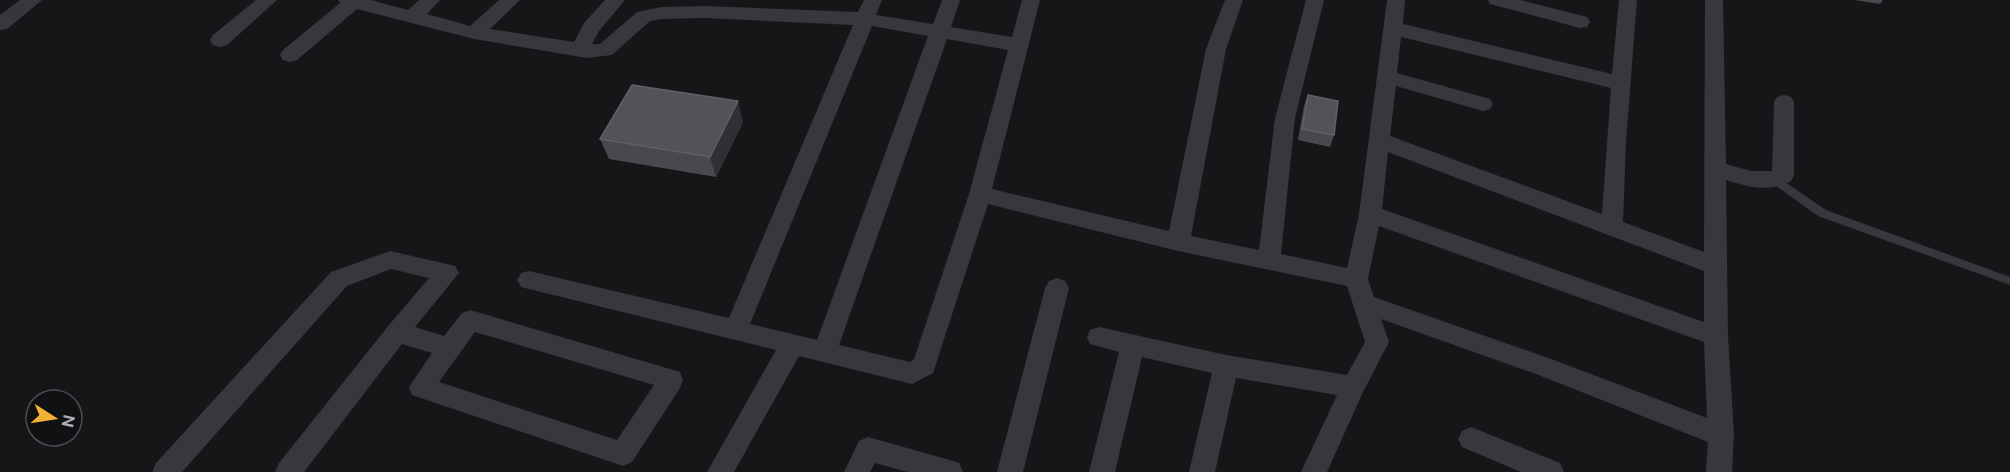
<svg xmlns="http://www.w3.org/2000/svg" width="2010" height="472" viewBox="0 0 2010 472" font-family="'Public Sans',sans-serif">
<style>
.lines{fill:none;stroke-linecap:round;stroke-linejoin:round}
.lane{fill:#37383d;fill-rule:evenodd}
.street{fill:#37383d;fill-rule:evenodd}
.wall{fill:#47494d}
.shaded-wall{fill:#2f3033}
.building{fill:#525359;stroke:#5f6168;stroke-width:1.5}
</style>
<rect width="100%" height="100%" fill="#161618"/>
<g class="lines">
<polygon class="lane" points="1776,176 1826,210 2010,277 2010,285 1818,216 1772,183 1771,180 1772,177"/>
<g class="street">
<polygon points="20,0 42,0 7,29 0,30 0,15"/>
<polygon points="256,0 277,0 227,45 220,47 213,45 210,40 213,35"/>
<path d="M 338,0 L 371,0 L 408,10 L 419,0 L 440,0 L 427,14 L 470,26 L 499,0 L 520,0 L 490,29 L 574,42 L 584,23 L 605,0 L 625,0 L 599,31 L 592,44 L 600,44 L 637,12 L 662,7 L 705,6 L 858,12 L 864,0 L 882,0 L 876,15 L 933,24 L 942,0 L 960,0 L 951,27 L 1012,37 L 1022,0 L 1040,0 L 992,189 L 1169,231 L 1206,49 L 1225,0 L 1243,0 L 1226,49 L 1191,236 L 1259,250 L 1275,118 L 1306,0 L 1324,0 L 1295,118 L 1281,254 L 1347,268 L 1359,214 L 1387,0 L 1405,0 L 1403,24 L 1612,74 L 1619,0 L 1637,0 L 1626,142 L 1623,222 L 1704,252 L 1705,0 L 1723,0 L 1726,164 L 1751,171 L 1772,171 L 1774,102 L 1777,97 L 1784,95 L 1791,97 L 1794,102 L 1794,175 L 1791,181 C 1769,193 1749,187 1726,180 L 1728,336 L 1734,435 L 1732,472 L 1706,472 L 1708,442 L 1536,374 L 1381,319 L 1389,342 L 1363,392 L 1327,472 L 1301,472 L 1337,395 L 1236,378 L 1215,472 L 1189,472 L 1212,373 L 1142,357 L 1115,472 L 1089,472 L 1119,352 L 1090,344 L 1087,337 L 1090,330 L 1099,327 L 1226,355 L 1347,375 L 1365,342 L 1347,286 L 1178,251 L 988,204 L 933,373 L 912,384 L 799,356 L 734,472 L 707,472 L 776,350 L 529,289 L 521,287 L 517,280 L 521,273 L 529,271 L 729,318 L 853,25 L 705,18 L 662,19 L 650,21 L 612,55 L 587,58 L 474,39 L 357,9 L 297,60 L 290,62 L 283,60 L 280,55 L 283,50 L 340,3 ZM 872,26 L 928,36 L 817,340 L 750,324 ZM 1401,37 L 1611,88 L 1602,214 L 1390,136 L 1396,86 L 1483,111 L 1490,109 L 1493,104 L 1490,99 L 1397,73 ZM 947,39 L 1008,50 L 969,194 L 914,359 L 910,362 L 839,345 ZM 1388,152 L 1704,271 L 1704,322 L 1382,209 ZM 1379,226 L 1704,342 L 1707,418 L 1554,360 L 1374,297 L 1368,279 Z"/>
<polygon points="1488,0 1520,0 1587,17 1590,22 1587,27 1580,28 1490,4"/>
<path d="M 390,251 L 447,264 L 455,266 L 459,273 L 415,327 L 444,336 L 462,313 L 470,310 L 680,372 L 683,380 L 680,388 L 632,462 L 623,466 L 412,395 L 409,387 L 432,353 L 402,344 L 304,472 L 275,472 L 279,463 L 389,325 L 429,278 L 391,269 L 347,286 L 182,472 L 152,472 L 156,463 L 331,272 ZM 475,332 L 654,385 L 617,440 L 439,382 Z"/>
<polygon points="1057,278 1065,281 1069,288 1023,472 997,472 1045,288 1049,281"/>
<polygon points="1471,427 1560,463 1564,472 1521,472 1462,447 1458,439 1462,431"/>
<polygon points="868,437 950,460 959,463 963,472 908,472 875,463 870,472 844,472 859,441"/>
</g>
</g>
<g class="wall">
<polygon points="1854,0 1883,0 1880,4"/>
<polygon points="1308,95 1334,135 1330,147 1298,140 1304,106"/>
<polygon points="743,122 716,177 609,159 600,139"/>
</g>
<polygon class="shaded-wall" points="738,101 743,122 716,177 710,157"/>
<g class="building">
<polygon points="632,85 738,101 710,157 600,139"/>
<polygon points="1308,95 1338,101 1334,135 1302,129"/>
</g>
<g transform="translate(54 418) rotate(102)"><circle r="28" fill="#111113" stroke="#4d4f55" stroke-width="1.5"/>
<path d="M0-4.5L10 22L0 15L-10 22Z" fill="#f2b134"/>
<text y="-9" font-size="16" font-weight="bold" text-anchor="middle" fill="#a8adb8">N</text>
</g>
</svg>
